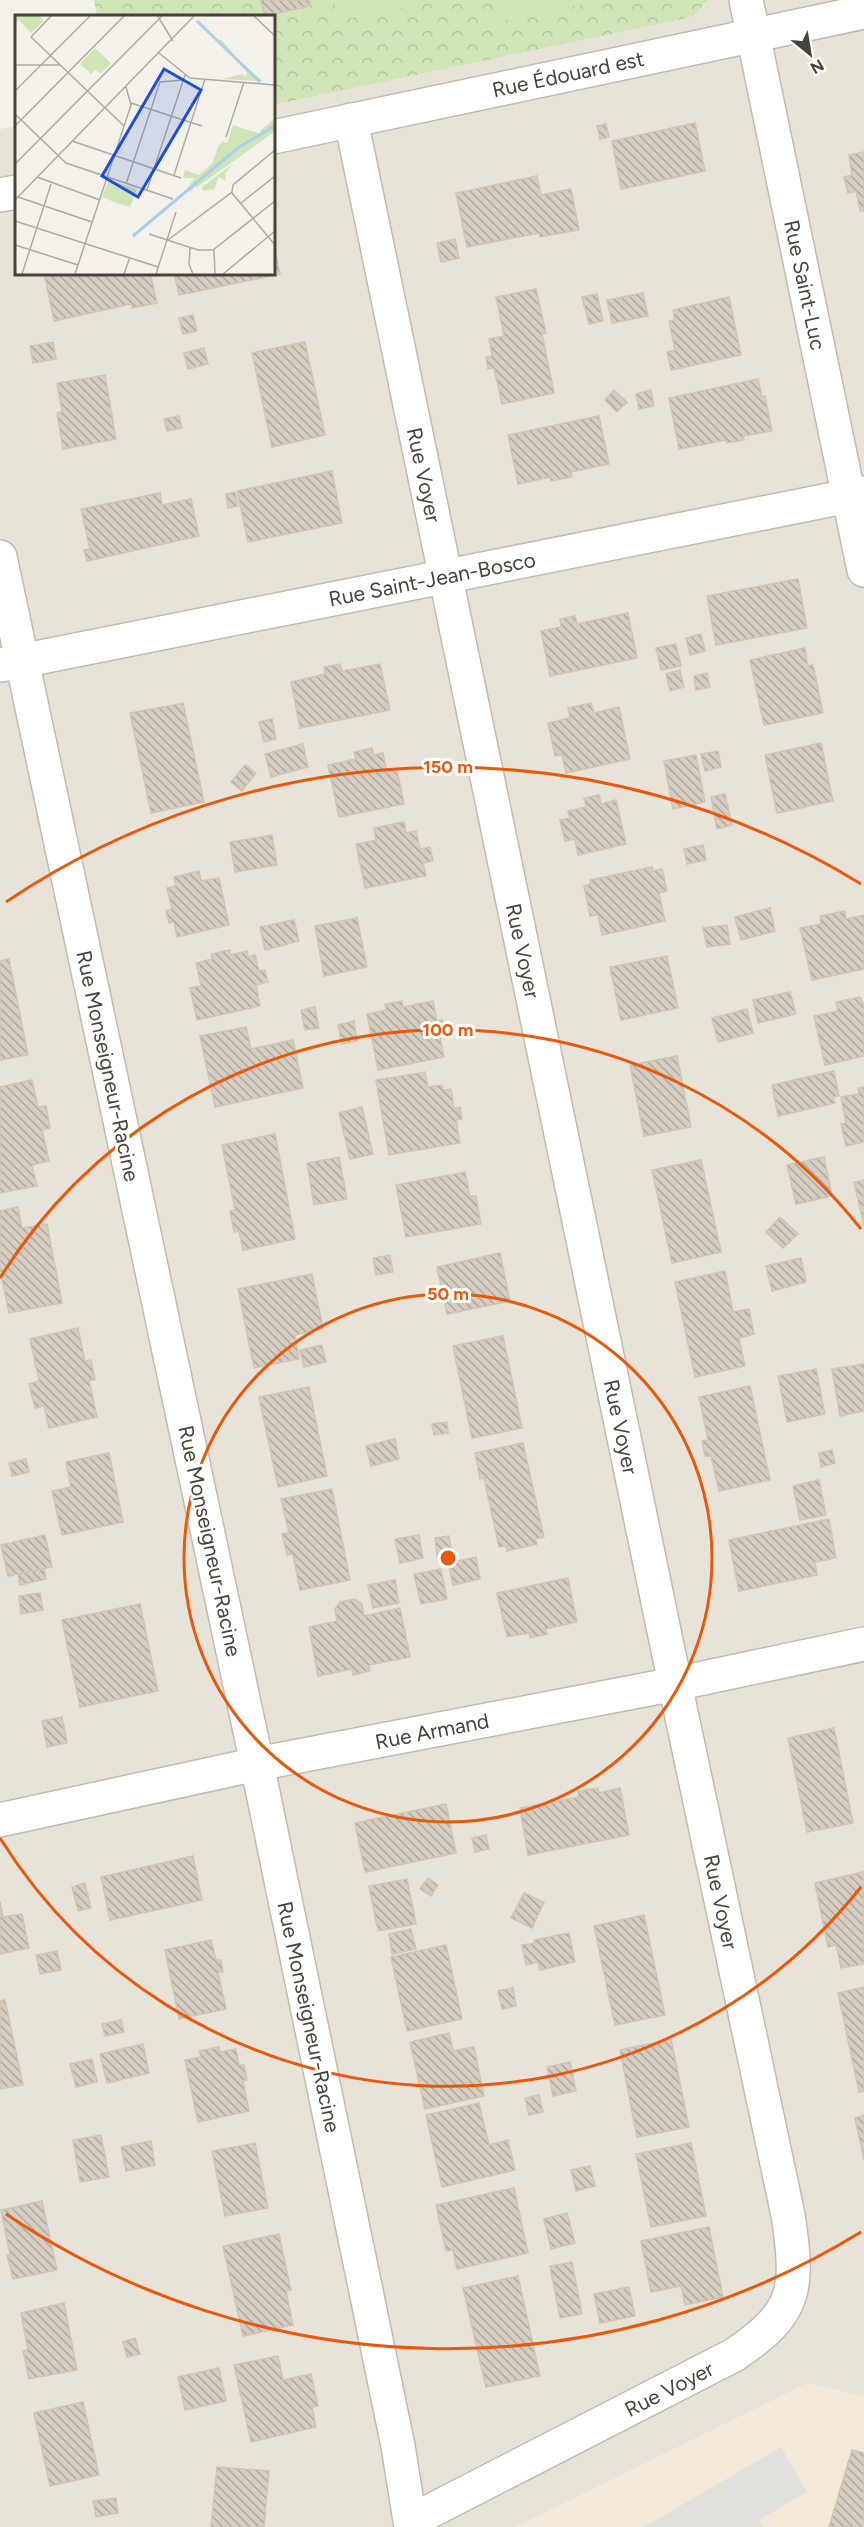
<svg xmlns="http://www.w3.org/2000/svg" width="864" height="2527" viewBox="0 0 864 2527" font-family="Figtree,sans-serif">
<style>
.residential{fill:#e8e3d9}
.commercial{fill:#f4e9d8}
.park{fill:url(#park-crowns)}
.garden{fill:#cfe5b6}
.parking{fill:#e3e1de}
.building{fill:url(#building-back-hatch);stroke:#cfc5b4;stroke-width:1.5}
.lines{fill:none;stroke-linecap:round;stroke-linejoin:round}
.minor-casing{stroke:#c2bcb0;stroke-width:36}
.minor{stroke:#fff;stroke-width:33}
.ring{fill:none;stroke:#e8590c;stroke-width:3}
.labels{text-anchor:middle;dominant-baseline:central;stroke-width:6;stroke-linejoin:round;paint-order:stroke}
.street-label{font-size:21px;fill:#484239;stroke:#fff}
.inset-river{fill:none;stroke:#acd0ec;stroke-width:3}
.inset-road{fill:none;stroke:#afaba3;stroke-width:1.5}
.view{fill:#1d4ed8;fill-opacity:0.15;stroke:#1d4ed8;stroke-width:3}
.inset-edge{fill:none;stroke:#484239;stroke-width:3}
.centre{fill:#e8590c;stroke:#fff;stroke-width:3}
.ring-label{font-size:18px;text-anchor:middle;font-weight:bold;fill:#e8590c;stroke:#fff;stroke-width:6;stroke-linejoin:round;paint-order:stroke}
</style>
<defs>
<pattern id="park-crowns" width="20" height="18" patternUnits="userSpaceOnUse" patternTransform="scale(1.5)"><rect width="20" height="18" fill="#cfe5b6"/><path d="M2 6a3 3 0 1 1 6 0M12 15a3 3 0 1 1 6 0" fill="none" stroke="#b3c69d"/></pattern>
<pattern id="building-back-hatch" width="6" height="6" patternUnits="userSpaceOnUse" patternTransform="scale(1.5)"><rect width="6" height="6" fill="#d5cdc1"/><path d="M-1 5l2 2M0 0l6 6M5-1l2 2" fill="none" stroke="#afa89e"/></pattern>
</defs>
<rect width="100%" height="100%" fill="#f4f1ea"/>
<polygon class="residential" points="709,0 864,0 864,2397 808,2383 516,2527 0,2527 0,129 16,126 16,273 273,273 273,105 683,19 704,7"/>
<polygon class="commercial" points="808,2383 864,2397 864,2527 516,2527"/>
<polygon class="park" points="94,0 709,0 694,15 683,19 273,105 273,16 97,16"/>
<g class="garden">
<polygon points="334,0 438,0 338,21"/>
<polygon points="492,0 607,0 497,22"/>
</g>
<polygon class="parking" points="781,2447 807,2492 759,2520 763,2527 644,2527"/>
<g class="building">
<polygon points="261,0 309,0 310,6 265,16"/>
<polygon points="695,123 705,171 621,189 612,141"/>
<polygon points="606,124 609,137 600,139 597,126"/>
<polygon points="864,152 864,211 860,211 856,191 848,193 844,177 852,175 849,155"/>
<polygon points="537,176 541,195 571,189 579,230 540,237 539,233 467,247 456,193"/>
<polygon points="455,239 459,258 441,262 437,243"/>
<polygon points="273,241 280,274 179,295 174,273 273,273"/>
<polygon points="44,273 150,273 157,303 132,308 131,304 54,321"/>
<polygon points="536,289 546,333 542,334 554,393 502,404 494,368 488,369 486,357 492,356 489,339 504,336 496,297"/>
<polygon points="643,293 648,316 612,323 607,300"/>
<polygon points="597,294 603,321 589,324 582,297"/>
<polygon points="729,297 741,355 671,370 667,352 675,350 669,321 675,320 673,310"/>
<polygon points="193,315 197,331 183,334 179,318"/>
<polygon points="53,342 56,359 33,363 30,346"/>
<polygon points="305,342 325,435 272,447 252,353"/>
<polygon points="204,348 208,364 188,369 184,353"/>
<polygon points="105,375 116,439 63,449 57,413 62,412 57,383"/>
<polygon points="758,379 762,397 765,396 772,431 743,436 744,440 727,443 726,440 679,449 669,398"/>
<polygon points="614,390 627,402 617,412 605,400"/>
<polygon points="651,390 654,406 639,409 636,394"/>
<polygon points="179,416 182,428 167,431 164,419"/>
<polygon points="599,416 609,464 571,472 572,477 551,481 550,477 518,484 508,435"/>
<polygon points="332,471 342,523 248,542 237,491"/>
<polygon points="235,492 238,506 228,508 226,494"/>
<polygon points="160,493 162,505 191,499 199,536 87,561 84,550 90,549 81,509"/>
<polygon points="798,579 807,628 716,645 707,596"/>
<polygon points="628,613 637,658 550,676 541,631 561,627 560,619 575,616 577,624"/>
<polygon points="701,634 705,651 690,655 686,638"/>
<polygon points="676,644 681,666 661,670 656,648"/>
<polygon points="805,648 808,666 813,665 823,713 764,725 750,660"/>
<polygon points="340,664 342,671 380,664 390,710 300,728 291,682 325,674 324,667"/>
<polygon points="680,670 684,687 670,691 666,674"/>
<polygon points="707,673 710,687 696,690 694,676"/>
<polygon points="183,703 204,802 151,813 130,713"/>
<polygon points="591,703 594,713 619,707 630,759 566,773 562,755 555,756 548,723 570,718 568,708"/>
<polygon points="272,719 276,739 264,742 259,722"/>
<polygon points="821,743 833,801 777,813 765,755"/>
<polygon points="303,744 308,767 271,777 265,754"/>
<polygon points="372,748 374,755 383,753 387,773 397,770 404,804 339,817 328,765 356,759 354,752"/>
<polygon points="718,751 721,767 705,771 701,754"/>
<polygon points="696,755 705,802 673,809 664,761"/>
<polygon points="245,765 256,773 242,791 231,782"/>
<polygon points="725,794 732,825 717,829 711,797"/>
<polygon points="599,795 601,804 616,800 626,844 578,855 575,839 565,841 560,820 570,818 568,811 586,807 584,798"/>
<polygon points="404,822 406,833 416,831 420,849 430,847 433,861 423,863 426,876 365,888 356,844 376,840 374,828"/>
<polygon points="272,835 277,865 235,872 230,842"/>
<polygon points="703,845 706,860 687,864 684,849"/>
<polygon points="652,867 653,871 662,869 667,891 659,893 665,921 602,935 598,915 590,916 584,886 591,884 590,880"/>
<polygon points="199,871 201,881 219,878 229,925 177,937 174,922 169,923 166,911 172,909 167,888 176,886 174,877"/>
<polygon points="770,908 775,931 741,940 735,917"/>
<polygon points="845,911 846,919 864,915 864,969 812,980 800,928 821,924 820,916"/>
<polygon points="357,918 367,967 324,976 315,926"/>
<polygon points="294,920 299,941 265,950 260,927"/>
<polygon points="727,925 730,944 707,947 703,928"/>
<polygon points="230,950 231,955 247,951 248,957 255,955 259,971 265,970 268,982 256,985 260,1006 197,1020 190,988 201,986 196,963 212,959 211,954"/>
<polygon points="667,956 678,1008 621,1020 610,967"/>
<polygon points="9,959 28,1055 0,1060 0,961"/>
<polygon points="790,992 796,1014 758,1023 753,1000"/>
<polygon points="860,997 864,1005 864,1056 825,1065 814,1016 838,1011 836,1002"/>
<polygon points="402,1001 403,1007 433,1001 437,1021 442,1020 444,1030 439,1031 444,1057 378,1070 367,1014 386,1010 385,1004"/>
<polygon points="315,1007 319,1028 305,1030 301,1010"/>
<polygon points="747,1009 753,1033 718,1042 712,1018"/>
<polygon points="354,1021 357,1041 342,1044 338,1025"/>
<polygon points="246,1027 251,1049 293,1040 303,1088 215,1107 200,1036"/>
<polygon points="677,1056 691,1127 644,1136 630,1065"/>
<polygon points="834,1071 839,1096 833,1097 835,1103 778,1116 772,1085"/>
<polygon points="425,1072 428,1087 442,1085 443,1090 451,1089 454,1108 460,1107 462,1119 456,1120 460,1143 389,1155 376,1080"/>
<polygon points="32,1080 38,1107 46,1106 50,1128 42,1130 49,1161 32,1165 37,1186 0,1193 0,1087"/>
<polygon points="864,1087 864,1142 846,1146 841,1124 846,1123 841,1097 859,1094 858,1088"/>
<polygon points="362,1107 373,1154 350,1159 339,1113"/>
<polygon points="275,1134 295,1239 243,1250 239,1231 234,1232 230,1211 235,1210 222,1145"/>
<polygon points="339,1157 347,1199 314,1205 307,1163"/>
<polygon points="824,1157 832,1196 796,1204 787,1165"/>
<polygon points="701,1160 721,1252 672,1263 652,1170"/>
<polygon points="465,1172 470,1196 476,1196 481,1224 406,1237 396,1185"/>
<polygon points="864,1180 864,1226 854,1182"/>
<polygon points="18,1207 22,1228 47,1224 62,1303 9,1313 0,1269 0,1211"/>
<polygon points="780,1217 798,1234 783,1248 766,1232"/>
<polygon points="500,1253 510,1301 447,1314 437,1267"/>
<polygon points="390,1255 393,1272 376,1275 373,1258"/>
<polygon points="801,1258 806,1282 772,1291 766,1266"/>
<polygon points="725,1271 733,1312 749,1309 754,1334 739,1338 745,1366 695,1377 675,1282"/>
<polygon points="312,1274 323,1329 295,1335 299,1359 254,1368 238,1289"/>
<polygon points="78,1328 85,1361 91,1360 95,1380 89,1380 97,1417 49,1428 44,1406 35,1408 29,1384 39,1381 30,1339"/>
<polygon points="503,1336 522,1428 472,1438 453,1346"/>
<polygon points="322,1345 326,1362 304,1367 300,1350"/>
<polygon points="864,1364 864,1411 840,1416 832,1369"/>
<polygon points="816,1369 825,1414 787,1422 778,1376"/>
<polygon points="750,1386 770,1480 719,1491 711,1456 705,1456 702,1441 708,1440 699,1397"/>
<polygon points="309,1387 327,1476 278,1487 259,1397"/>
<polygon points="447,1422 448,1433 434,1435 432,1424"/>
<polygon points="395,1439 399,1459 371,1466 366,1446"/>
<polygon points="523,1443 544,1537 535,1539 537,1544 507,1551 506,1546 499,1547 484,1478 480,1479 475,1453"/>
<polygon points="832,1450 835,1463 821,1467 819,1453"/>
<polygon points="109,1453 123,1522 62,1535 52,1491 71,1487 66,1462"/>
<polygon points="26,1459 29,1472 12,1476 9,1463"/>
<polygon points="819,1480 826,1515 800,1520 793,1486"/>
<polygon points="332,1489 350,1580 300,1590 293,1554 287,1555 282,1534 289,1533 281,1499"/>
<polygon points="829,1519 836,1558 815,1562 817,1575 739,1591 729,1540"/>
<polygon points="45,1535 52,1567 8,1576 1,1545"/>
<polygon points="419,1535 423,1558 400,1563 395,1539"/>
<polygon points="449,1536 452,1553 437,1556 435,1538"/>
<polygon points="476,1557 480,1579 453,1585 448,1563"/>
<polygon points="44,1569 46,1579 20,1585 18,1574"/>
<polygon points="441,1569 447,1599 421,1604 414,1574"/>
<polygon points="568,1578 577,1622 545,1629 547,1634 530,1638 529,1633 507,1637 497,1593"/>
<polygon points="395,1580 399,1603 373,1608 368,1585"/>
<polygon points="40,1593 43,1610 21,1614 19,1596"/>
<polygon points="355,1599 362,1604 364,1616 400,1608 410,1657 369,1665 370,1671 353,1675 352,1669 318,1676 309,1627 337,1621 335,1609 340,1602"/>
<polygon points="140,1604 158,1691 80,1707 62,1620"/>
<polygon points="62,1717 67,1743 47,1747 42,1721"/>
<polygon points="834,1728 853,1823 807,1832 788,1738"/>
<polygon points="598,1788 599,1793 620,1788 629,1835 528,1855 520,1808 579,1797 578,1791"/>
<polygon points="446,1804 456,1853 365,1872 355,1823"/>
<polygon points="486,1835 489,1849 475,1852 472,1838"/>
<polygon points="193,1856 202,1900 110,1920 101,1877"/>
<polygon points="863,1872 864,1964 841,1968 836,1945 828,1947 815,1883"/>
<polygon points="428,1878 438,1885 431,1896 420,1889"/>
<polygon points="407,1879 416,1924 378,1931 369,1886"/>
<polygon points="85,1883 91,1908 78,1911 72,1887"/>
<polygon points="524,1893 544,1902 532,1928 511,1918"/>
<polygon points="0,1902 3,1917 22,1914 29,1948 0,1954"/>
<polygon points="644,1915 665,2015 615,2025 594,1926"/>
<polygon points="411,1929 416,1949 392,1954 389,1934"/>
<polygon points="569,1933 575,1962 540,1970 538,1962 526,1965 522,1945 535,1943 534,1940"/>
<polygon points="211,1940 216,1960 221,1960 223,1972 218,1972 226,2009 179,2019 165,1950"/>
<polygon points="446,1945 462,2019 407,2031 391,1957"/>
<polygon points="57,1951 61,1970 40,1974 36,1955"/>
<polygon points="864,1987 864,2091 859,2092 838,1993"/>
<polygon points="513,1988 516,2006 502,2009 498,1991"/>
<polygon points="5,2000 23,2085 0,2089 0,2001"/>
<polygon points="121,2020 124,2032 105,2036 102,2024"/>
<polygon points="449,2033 453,2051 474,2047 484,2096 425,2109 410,2042"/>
<polygon points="671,2039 689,2127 637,2137 620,2050"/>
<polygon points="143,2044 149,2073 107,2083 100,2054"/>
<polygon points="219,2047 220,2052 236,2049 239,2065 244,2065 247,2080 243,2081 249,2111 198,2122 185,2060 201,2057 199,2051"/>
<polygon points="92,2059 97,2082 76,2087 70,2064"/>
<polygon points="570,2062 576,2091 553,2096 547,2067"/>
<polygon points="539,2095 543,2112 529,2115 525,2098"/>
<polygon points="479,2103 489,2145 508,2140 515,2170 442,2187 426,2115"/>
<polygon points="864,2115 864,2160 855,2118"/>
<polygon points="101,2135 109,2177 80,2182 73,2140"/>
<polygon points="151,2141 155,2165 126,2171 121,2147"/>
<polygon points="255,2143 268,2208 225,2216 212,2151"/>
<polygon points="691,2143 706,2216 651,2227 636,2154"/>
<polygon points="590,2166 595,2186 576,2191 571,2170"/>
<polygon points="514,2188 528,2253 457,2269 453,2250 446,2251 436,2205"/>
<polygon points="42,2201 57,2270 13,2279 7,2255 10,2255 1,2210"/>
<polygon points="567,2213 575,2243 551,2249 544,2219"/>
<polygon points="709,2227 723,2297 685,2305 681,2286 651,2292 641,2241"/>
<polygon points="279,2234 291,2290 286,2291 293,2325 243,2336 223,2246"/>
<polygon points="572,2262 582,2314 560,2318 550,2266"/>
<polygon points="518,2276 540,2376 486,2387 463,2288"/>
<polygon points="629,2287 635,2316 600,2323 594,2294"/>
<polygon points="64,2303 77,2370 29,2379 23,2351 28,2350 21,2313"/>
<polygon points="135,2338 140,2354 127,2357 123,2342"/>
<polygon points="278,2356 283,2380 311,2374 318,2406 312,2407 316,2427 251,2442 234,2365"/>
<polygon points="219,2368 226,2401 185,2410 178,2377"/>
<polygon points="83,2402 99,2475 50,2486 34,2413"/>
<polygon points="852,2450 864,2453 864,2527 829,2527"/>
<polygon points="217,2467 269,2471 264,2527 211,2527"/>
<polygon points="116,2498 118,2513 96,2517 93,2501"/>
</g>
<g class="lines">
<defs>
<g id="minor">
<polyline points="746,0 864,570"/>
<path d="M 351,120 L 675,1684 L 788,2215 C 799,2289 798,2312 734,2355 L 411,2521"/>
<polyline points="273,137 864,12"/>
<polyline points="0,195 16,192"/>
<polyline points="0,557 257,1764 398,2446 411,2527"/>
<polyline points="1,665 864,493"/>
<polyline points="0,1820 257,1764 675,1684 864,1644"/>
</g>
</defs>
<use href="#minor" class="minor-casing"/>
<use href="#minor" class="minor"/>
</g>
<g class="ring">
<circle cx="448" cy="1558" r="264"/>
<path d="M861 1887A528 528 0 0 1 0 1838M0 1278A528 528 0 0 1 861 1229"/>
<path d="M861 2232A791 791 0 0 1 6 2214M6 902A791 791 0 0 1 861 884"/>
</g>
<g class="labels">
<g class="street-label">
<text transform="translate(568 74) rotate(-12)">Rue Édouard est</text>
<text transform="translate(805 285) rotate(78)">Rue Saint-Luc</text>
<text transform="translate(424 475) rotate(78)">Rue Voyer</text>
<text transform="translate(432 579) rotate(-11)">Rue Saint-Jean-Bosco</text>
<text transform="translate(523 951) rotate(78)">Rue Voyer</text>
<text transform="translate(108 1066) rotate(78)">Rue Monseigneur-Racine</text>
<text transform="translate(621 1427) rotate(78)">Rue Voyer</text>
<text transform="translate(210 1541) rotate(78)">Rue Monseigneur-Racine</text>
<text transform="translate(432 1731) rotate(-11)">Rue Armand</text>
<text transform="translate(721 1902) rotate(78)">Rue Voyer</text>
<text transform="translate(309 2017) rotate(78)">Rue Monseigneur-Racine</text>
<text transform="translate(669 2389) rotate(-27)">Rue Voyer</text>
</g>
</g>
<g transform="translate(15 15)">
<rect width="260" height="260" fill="#f4f1ea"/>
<path d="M 218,110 L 246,119 L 184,164 L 176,177 L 173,173 L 179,163 L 168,163 L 170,155 L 184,160 L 197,149 L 203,132 L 207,126 L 212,128 Z" fill="#cfe5b6"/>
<path d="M 0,0 L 24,0 L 29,6 L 16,18 L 4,5 L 0,9 ZM 201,24 L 207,25 L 224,46 L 248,66 L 207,64 L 227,59 L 231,62 L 232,57 ZM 259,104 L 259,117 L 181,173 L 178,171 L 224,132 L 246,119 L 245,116 ZM 219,148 L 210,158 L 211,166 L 204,162 L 199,174 L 188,176 L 187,172 Z" fill="#cfe5b6"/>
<path d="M 80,33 L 96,48 L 86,58 L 80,55 L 76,59 L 65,49 ZM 94,165 L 122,174 L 115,192 L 87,182 Z" fill="#cfe5b6"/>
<path d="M 96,167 L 119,182 L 117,188 L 110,191 L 89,183 Z" fill="#cfe5b6"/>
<path class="inset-river" d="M 182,6 L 245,67M 118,221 L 224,132 L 260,111"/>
<path class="inset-road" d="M 142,0 L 158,26M 238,0 L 260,21M 16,22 L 109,111M 16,22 L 37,0M 144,38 L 175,63 L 260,70M 0,50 L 46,50M 0,76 L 76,0M 116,88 L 187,111M 0,99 L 51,148 L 158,184M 0,111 L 110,0M 211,122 L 229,67M 57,126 L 166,163M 0,149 L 148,0M 159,160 L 190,64M 22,162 L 85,185M 111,169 L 145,67 L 168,65M 132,175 L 170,60M 217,178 L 260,230M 3,182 L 77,207M 0,185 L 180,0M 226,188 L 260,161M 0,206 L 143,252M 134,219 L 183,235 L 198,235 L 260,186M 153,225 L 217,177 L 218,170 L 260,135M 0,230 L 63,250M 175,233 L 174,249 L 178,259M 199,235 L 200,259M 7,259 L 36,169M 60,259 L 116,90 L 111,72M 109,259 L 115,242M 141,259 L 161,197M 208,259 L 260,216"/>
<path class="view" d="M 149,54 L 186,75 L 123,182 L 87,161 Z"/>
<rect width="260" height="260" class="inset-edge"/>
</g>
<circle cx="448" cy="1558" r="9" class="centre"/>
<g class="ring-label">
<text x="448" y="773">150 m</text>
<text x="448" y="1036">100 m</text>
<text x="448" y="1300">50 m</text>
</g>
<g transform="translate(810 54) rotate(150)" stroke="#ffffff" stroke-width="4.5" paint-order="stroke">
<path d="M0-4.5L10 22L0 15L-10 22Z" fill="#484239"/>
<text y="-9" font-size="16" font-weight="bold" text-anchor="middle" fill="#484239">N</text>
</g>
</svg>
